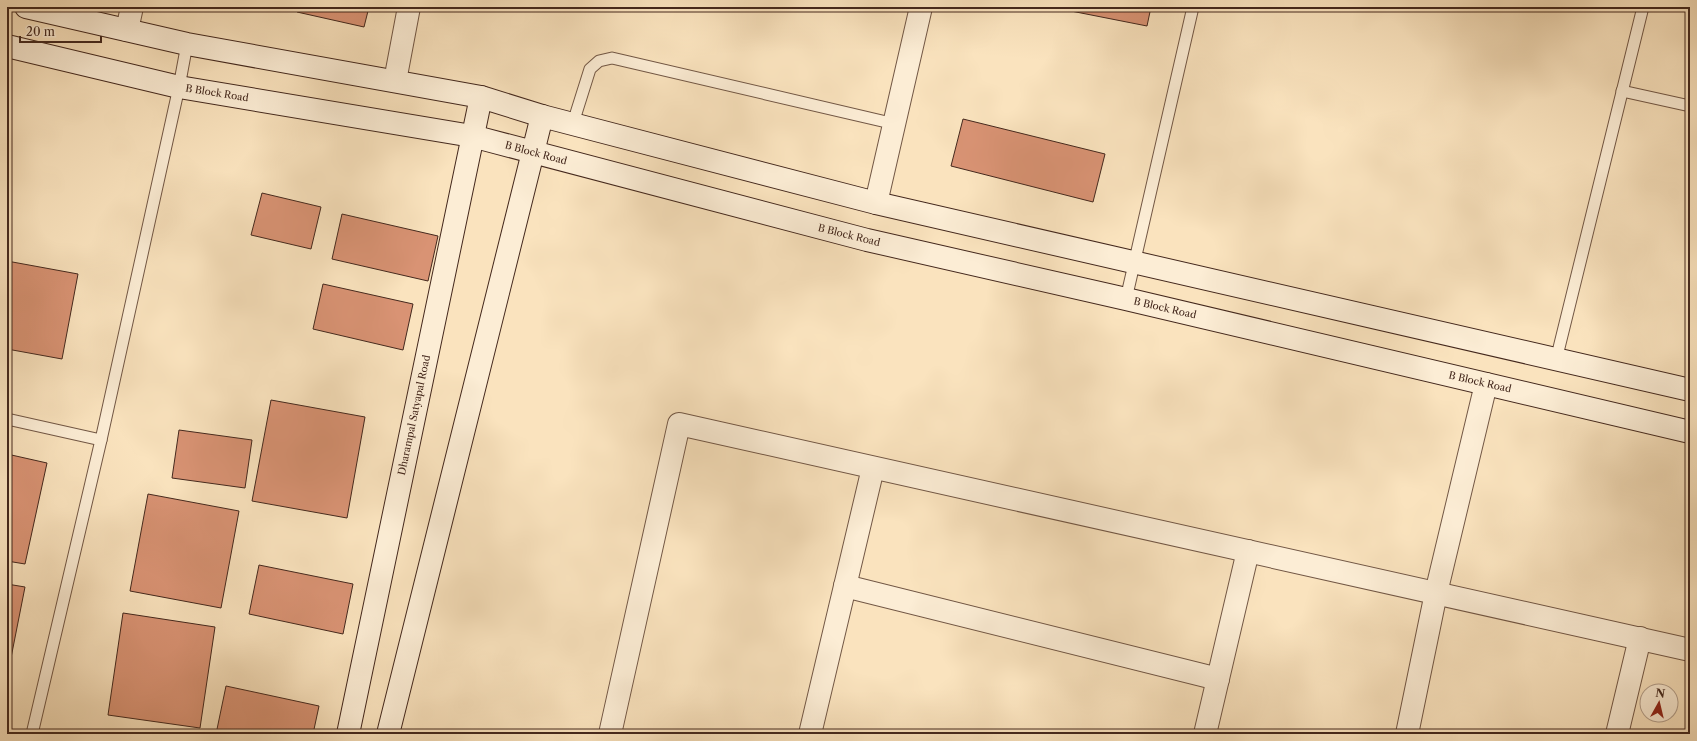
<svg xmlns="http://www.w3.org/2000/svg" width="1697" height="741" viewBox="0 0 1697 741" font-family="'Libre Caslon Text',serif">
<style>
.building{fill:#d99374;stroke:#44281d}
.lines{fill:none;stroke-linecap:round;stroke-linejoin:round}
.lane-casing{stroke:#725745;stroke-width:13}
.street-casing{stroke:#725745;stroke-width:24}
.secondary-casing{stroke:#44281d;stroke-width:24}
.lane{stroke:#fcedd5;stroke-width:11}
.street{stroke:#fcedd5;stroke-width:22}
.secondary{stroke:#fcedd5;stroke-width:22}
.labels{text-anchor:middle;dominant-baseline:central;stroke-width:3.5;stroke-linejoin:round;paint-order:stroke}
.street-label{font-size:10px;fill:#44281d;stroke:#fcedd5}
</style>
<rect width="100%" height="100%" fill="#fae3be"/>
<filter id="stains"><feTurbulence type="fractalNoise" baseFrequency=".005" numOctaves="4"/><feColorMatrix values="0 0 0 0 .2 0 0 0 0 .09 0 0 0 0 .02 0 0 0 .5 -.17"/></filter>
<radialGradient id="worn" r=".72"><stop offset=".6" stop-color="#630" stop-opacity="0"/><stop offset="1" stop-color="#630" stop-opacity=".3"/></radialGradient>
<g class="building">
<polygon points="298,7 369,7 364,27 297,12"/>
<polygon points="1072,7 1151,7 1147,26 1071,11"/>
<polygon points="963,119 1105,154 1093,202 951,166"/>
<polygon points="262,193 321,207 311,249 251,235"/>
<polygon points="342,214 438,236 428,281 332,259"/>
<polygon points="7,261 78,274 62,359 7,349"/>
<polygon points="323,284 413,304 403,350 313,329"/>
<polygon points="271,400 365,417 347,518 252,501"/>
<polygon points="179,430 252,440 245,488 172,478"/>
<polygon points="7,454 47,463 25,564 7,561"/>
<polygon points="148,494 239,511 221,608 130,591"/>
<polygon points="259,565 353,584 343,634 249,614"/>
<polygon points="7,584 25,587 7,678"/>
<polygon points="123,613 215,627 200,728 108,715"/>
<polygon points="226,686 319,706 313,734 216,734"/>
</g>
<g class="lines">
<defs>
<g id="lane">
<polyline points="1622,91 1690,106"/>
<polyline points="573,123 590,69 599,61 612,58 895,124"/>
<polyline points="1126,299 1193,7"/>
<polyline points="1556,360 1643,7"/>
<polyline points="7,419 101,440"/>
<polyline points="32,734 101,440 179,87 187,44"/>
</g>
<g id="street">
<polyline points="127,30 132,7"/>
<polyline points="395,81 409,7"/>
<polyline points="876,203 921,7"/>
<polyline points="845,586 1218,679"/>
<polyline points="610,734 679,424 1690,650"/>
<polyline points="810,734 873,468"/>
<polyline points="1205,734 1248,551"/>
<polyline points="1407,734 1436,593 1486,384"/>
<polyline points="1617,734 1640,638"/>
</g>
<g id="secondary">
<polyline points="26,7 187,44 481,97 542,116 876,203 1690,390"/>
<polyline points="7,46 179,87 472,136 867,240 1126,299 1690,432"/>
<polyline points="348,734 481,97"/>
<polyline points="388,734 542,116"/>
</g>
</defs>
<use href="#lane" class="lane-casing"/>
<use href="#street" class="street-casing"/>
<use href="#secondary" class="secondary-casing"/>
<use href="#lane" class="lane"/>
<use href="#street" class="street"/>
<use href="#secondary" class="secondary"/>
</g>
<g class="labels">
<g class="street-label">
<text transform="translate(217 93) rotate(9)">B Block Road</text>
<text transform="translate(536 153) rotate(15)">B Block Road</text>
<text transform="translate(849 235) rotate(14)">B Block Road</text>
<text transform="translate(1165 308) rotate(13)">B Block Road</text>
<text transform="translate(1480 382) rotate(13)">B Block Road</text>
<text transform="translate(414 415) rotate(-78)">Dharampal Satyapal Road</text>
</g>
</g>
<rect width="1697" height="741" fill="none" stroke="#fae3be" stroke-width="24"/>
<rect x="8" y="8" width="1681" height="725" fill="none" stroke="#44281d" stroke-width="2"/>
<rect x="12" y="12" width="1673" height="717" fill="none" stroke="#44281d"/>
<g transform="translate(1659 703) rotate(8)"><circle r="19" fill="#fcedd5" stroke="#b29e8b"/>
<path d="M0-3L7 15L0 10L-7 15Z" fill="#8f2418"/>
<text y="-6" font-size="11" font-weight="bold" text-anchor="middle" fill="#44281d">N</text>
</g>
<path d="M20 36v6h81v-6" fill="none" stroke="#44281d" stroke-width="2"/>
<text x="26" y="36" font-size="12" fill="#44281d" stroke="#fcedd5" stroke-width="3" paint-order="stroke">20 m</text>
<rect width="100%" height="100%" filter="url(#stains)"/>
<rect width="100%" height="100%" fill="url(#worn)"/>
</svg>
